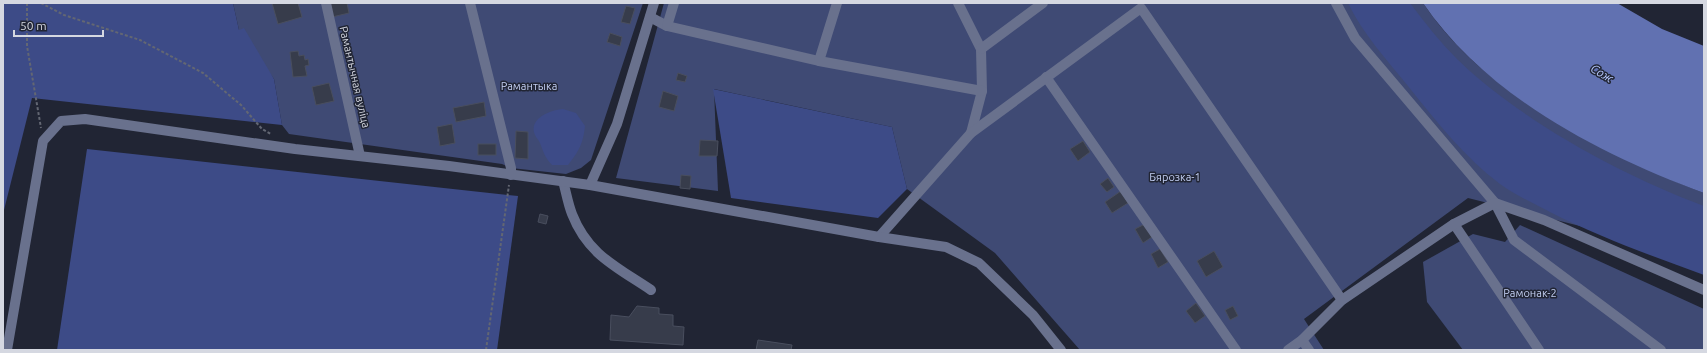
<svg xmlns="http://www.w3.org/2000/svg" width="1707" height="353" viewBox="0 0 1707 353" font-family="Ubuntu,sans-serif">
<style>
.green{fill:#3f4a74}
.forest{fill:#3d4b87}
.water{fill:#6171b1}
.building{fill:#373c4b;stroke:#494e5e}
.lines{fill:none;stroke-linecap:round;stroke-linejoin:round}
.path{stroke:#636773;stroke-width:2;stroke-dasharray:3 2;stroke-linecap:butt}
.minor{stroke:#69718d;stroke-width:10}
.labels{text-anchor:middle;dominant-baseline:central;stroke-width:3;stroke-linejoin:round;paint-order:stroke}
.street-label{font-size:11px;fill:#d5d8e1;stroke:#212534}
.park-label{font-size:11px;fill:#c3cff3;stroke:#212534}
.water-label{font-size:12px;font-style:italic;fill:#b6c7fd;stroke:#212534}
</style>
<rect width="100%" height="100%" fill="#212534"/>
<g class="green">
<polygon points="233,3 643,3 591,160 581,168 566,174 511,168 502,164 289,134 282,125 274,79 239,30"/>
<path d="M 664,3 L 1423,3 C 1472,75 1541,116 1618,154 C 1646,168 1674,182 1704,193 L 1704,257 L 1468,198 L 1304,319 L 1324,350 L 1080,350 L 995,253 L 907,189 L 892,127 L 714,89 L 718,191 L 616,178 Z"/>
<polygon points="1520,225 1704,309 1704,350 1463,350 1427,302 1423,262 1473,234 1505,242"/>
</g>
<g class="forest">
<polygon points="3,3 233,3 239,30 244,28 274,79 282,125 32,98 3,214"/>
<path d="M 1348,3 L 1410,3 C 1425,23 1440,42 1457,59 C 1521,121 1621,175 1704,206 L 1704,275 C 1652,256 1599,237 1550,212 C 1533,203 1515,195 1500,184 C 1464,157 1436,121 1408,86 C 1387,60 1363,34 1348,3 Z"/>
<polygon points="713,89 892,127 907,189 878,218 731,198"/>
<path d="M 563,109 L 576,113 L 585,126 C 583,144 579,151 568,165 L 552,165 C 544,156 544,153 540,143 C 539,140 536,138 535,135 C 528,118 551,110 563,109 Z"/>
<polygon points="87,149 518,196 497,350 57,350"/>
</g>
<path class="water" d="M 1423,3 L 1617,3 L 1662,29 L 1704,46 L 1704,193 C 1601,155 1486,96 1423,3 Z"/>
<g class="building">
<polygon points="272,3 298,3 302,17 278,24"/>
<polygon points="329,3 347,3 349,13 332,17"/>
<polygon points="626,6 635,8 630,24 621,22"/>
<polygon points="610,33 622,37 620,46 607,42"/>
<polygon points="298,51 299,56 304,55 305,60 308,59 309,65 305,66 307,76 293,77 290,52"/>
<polygon points="678,73 687,76 685,82 676,80"/>
<polygon points="329,83 334,101 316,105 312,87"/>
<polygon points="663,91 678,96 674,111 659,107"/>
<polygon points="484,102 486,116 456,122 453,108"/>
<polygon points="452,124 455,143 440,146 437,127"/>
<polygon points="516,131 528,132 528,159 515,158"/>
<polygon points="700,140 718,141 717,156 699,156"/>
<polygon points="1083,141 1090,152 1078,161 1070,149"/>
<rect x="478" y="144" width="18" height="11"/>
<polygon points="681,175 691,176 690,189 680,188"/>
<polygon points="1108,178 1114,187 1107,192 1100,184"/>
<polygon points="1121,191 1128,203 1112,213 1105,202"/>
<polygon points="540,214 548,216 546,224 538,222"/>
<polygon points="1145,224 1152,237 1143,243 1135,229"/>
<polygon points="1160,249 1168,262 1158,268 1151,254"/>
<polygon points="1214,251 1223,267 1206,277 1197,261"/>
<polygon points="1196,303 1205,316 1195,323 1186,311"/>
<polygon points="637,306 659,308 659,314 673,315 673,326 684,327 683,345 610,340 611,315 629,317"/>
<polygon points="1233,306 1238,316 1230,320 1225,310"/>
<polygon points="758,340 792,345 791,350 756,350"/>
</g>
<g class="lines">
<g class="path">
<polyline points="27,3 27,46 41,128"/>
<polyline points="41,3 64,15 140,40 203,73 241,105 262,129 271,134"/>
<polyline points="486,350 509,185"/>
</g>
<g class="minor">
<polyline points="326,3 360,156"/>
<polyline points="470,3 511,168 511,175"/>
<polyline points="958,3 981,49 982,91 971,133"/>
<polyline points="1336,3 1355,38 1495,203 1514,240 1661,350"/>
<polyline points="650,17 667,26 819,61 982,91"/>
<polyline points="667,26 674,3"/>
<polyline points="981,49 1043,3"/>
<polyline points="819,61 837,3"/>
<polyline points="1046,77 1236,350"/>
<path d="M 563,181 C 566,192 568,204 572,214 C 588,255 617,267 651,290"/>
<polyline points="590,185 617,124 654,3"/>
<polyline points="1454,224 1539,350"/>
<polyline points="879,237 971,133 1141,8 1342,300"/>
<polyline points="1302,340 1309,350"/>
<polyline points="7,350 43,141 61,121 85,119 295,149 449,166 590,185 879,237 946,247 979,263 1033,315 1061,350"/>
<polyline points="1288,350 1302,340 1342,300 1454,224 1495,203 1544,220 1704,290"/>
</g>
</g>
<g class="labels">
<g class="street-label">
<text transform="translate(355 77) rotate(77)">Рамантычная вуліца</text>
</g>
<g class="park-label">
<text x="529" y="86">Рамантыка</text>
<text x="1175" y="177">Бярозка-1</text>
<text x="1530" y="293">Рамонак-2</text>
</g>
<g class="water-label">
<text transform="translate(1602 73) rotate(31)">Сож</text>
</g>
</g>
<rect width="1707" height="353" fill="none" stroke="#d5d8e1" stroke-width="8"/>
<path d="M14 30v6h89v-6" fill="none" stroke="#d5d8e1" stroke-width="2"/>
<text x="20" y="30" font-size="12" fill="#d5d8e1" stroke="#212534" stroke-width="3" paint-order="stroke">50 m</text>
</svg>
